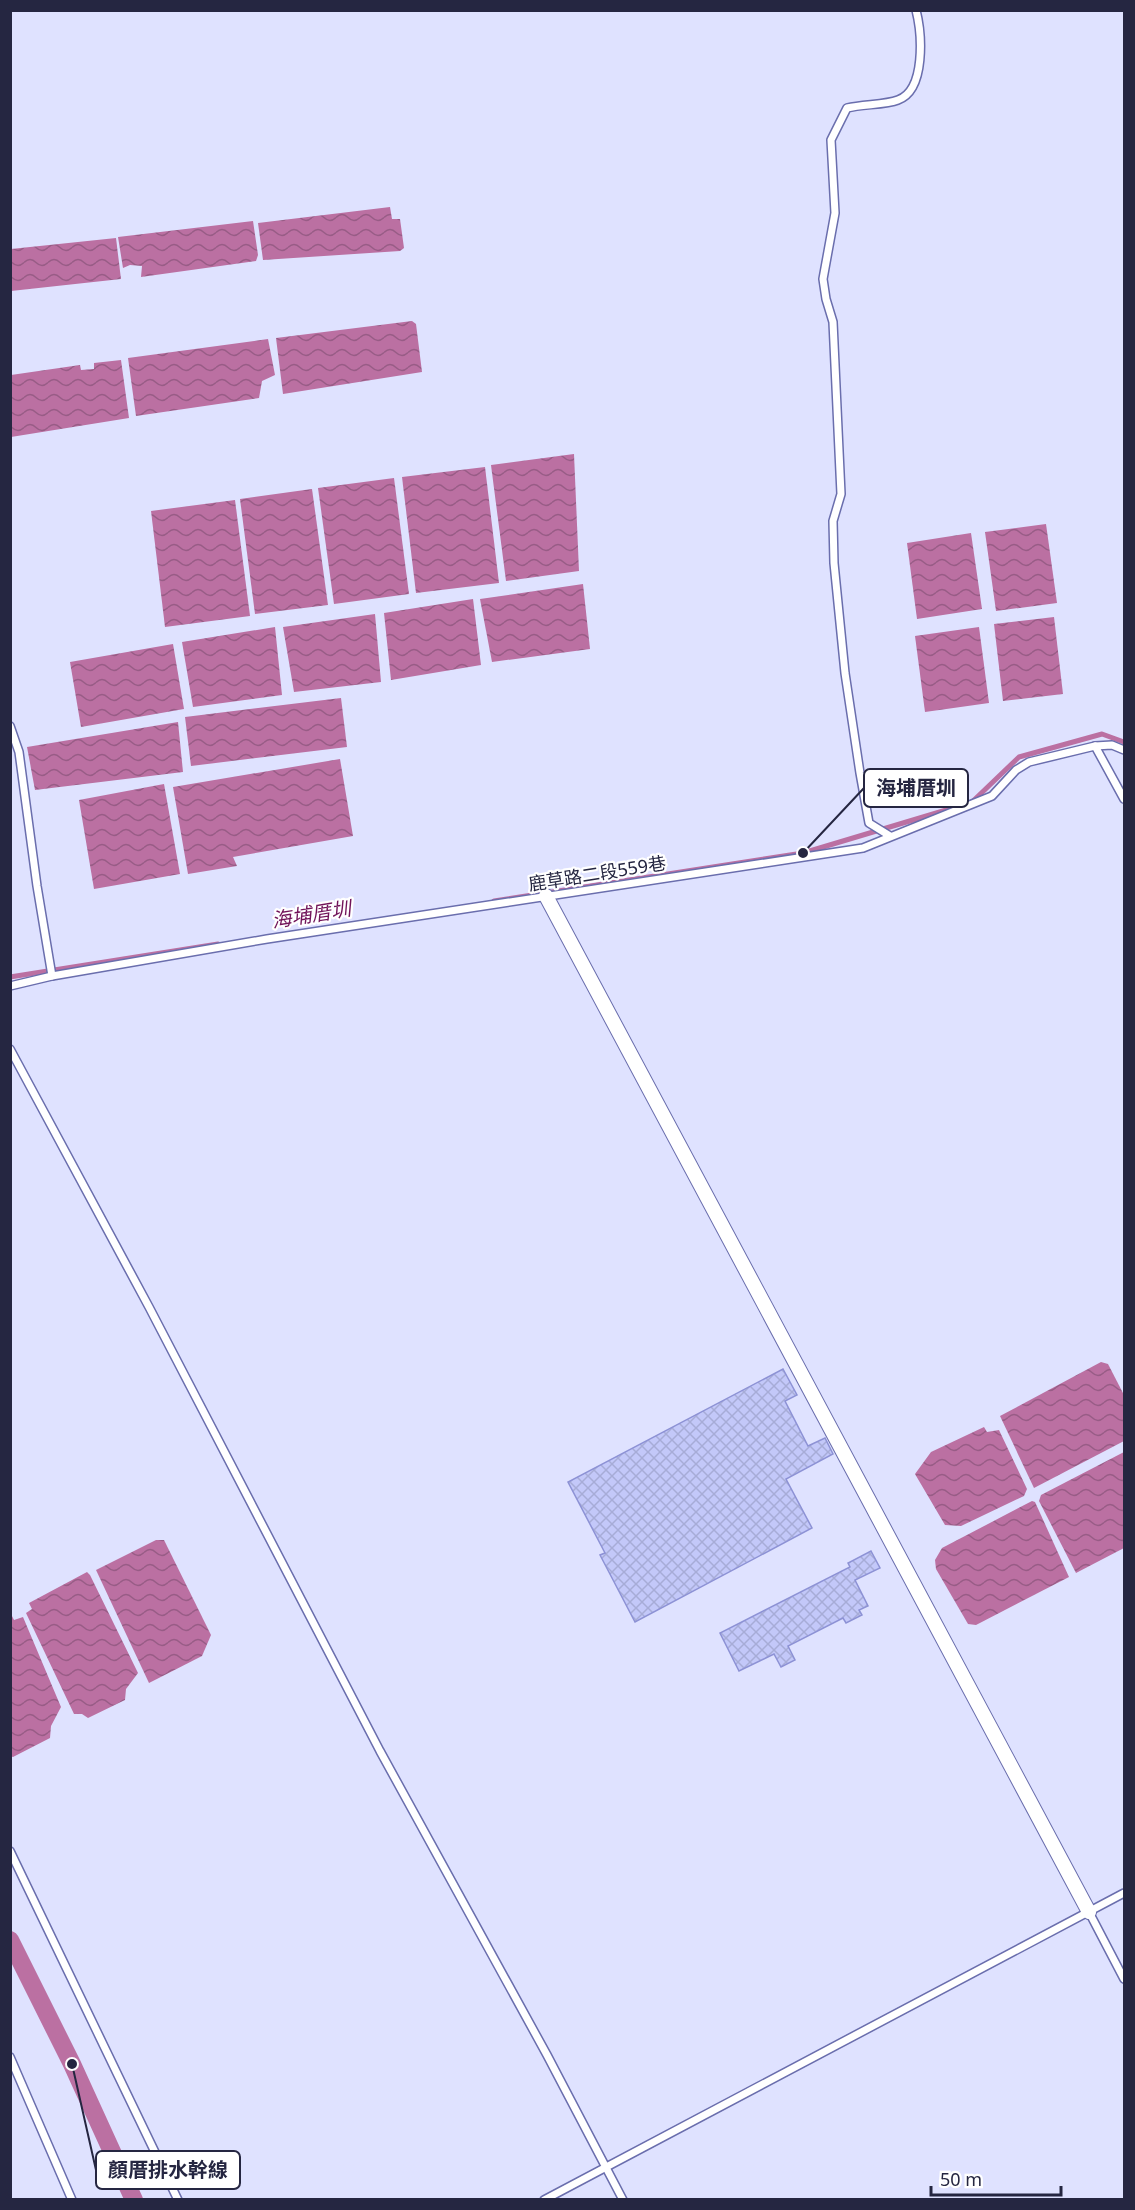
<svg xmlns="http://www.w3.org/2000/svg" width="1135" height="2210" viewBox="0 0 1135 2210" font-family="'Noto Sans','Noto Sans TC',sans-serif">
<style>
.water{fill:url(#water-waves)}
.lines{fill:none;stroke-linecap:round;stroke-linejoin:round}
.stream{stroke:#bb70a2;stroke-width:5}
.canal{stroke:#bb70a2;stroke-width:18}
.building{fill:url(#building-cross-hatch);stroke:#8d92d5;stroke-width:1.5}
.lane-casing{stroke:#6a6ead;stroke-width:10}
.street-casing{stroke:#6a6ead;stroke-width:16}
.lane{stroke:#fff;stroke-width:7}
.street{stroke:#fff;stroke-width:14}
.labels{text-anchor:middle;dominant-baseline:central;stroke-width:4.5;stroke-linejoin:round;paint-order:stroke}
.street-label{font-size:18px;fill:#252641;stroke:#fff}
.water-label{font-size:20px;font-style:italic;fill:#71145a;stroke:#fff}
.leader{fill:none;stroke:#252641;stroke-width:2}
.callout-dot{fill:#252641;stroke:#fff;stroke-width:2}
.callout{fill:#fff;stroke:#252641;stroke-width:2}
.callout-label{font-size:20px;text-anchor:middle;font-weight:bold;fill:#252641}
</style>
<defs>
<pattern id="water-waves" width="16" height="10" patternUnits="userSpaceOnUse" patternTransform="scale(1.5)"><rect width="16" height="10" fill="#bb70a2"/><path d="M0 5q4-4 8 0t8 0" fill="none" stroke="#985c86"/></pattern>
<pattern id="building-cross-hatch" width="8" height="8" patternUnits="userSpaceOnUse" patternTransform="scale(1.5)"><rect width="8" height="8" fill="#c3c8f9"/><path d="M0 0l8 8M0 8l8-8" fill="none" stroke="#a7acd7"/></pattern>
</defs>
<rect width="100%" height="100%" fill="#dfe2ff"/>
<g class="water">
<polygon points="390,207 392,219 400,219 404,248 400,251 263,260 258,223"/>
<polygon points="253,221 258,255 256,261 141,277 142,266 130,265 123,268 118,237"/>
<polygon points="116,238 121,279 11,291 11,249"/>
<polygon points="412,321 416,324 422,372 283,394 276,338"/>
<polygon points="268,339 275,375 262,381 259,398 136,416 128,358"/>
<polygon points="121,360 129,418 11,437 11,375 80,365 81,370 94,369 94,363"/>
<polygon points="574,454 579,571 506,581 491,465"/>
<polygon points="485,467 499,583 416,593 402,477"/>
<polygon points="394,478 409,594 334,604 318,488"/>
<polygon points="312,489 328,605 255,614 240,499"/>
<polygon points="235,500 250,616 165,627 151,511"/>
<polygon points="1046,524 1057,603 996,611 985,532"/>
<polygon points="971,533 982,609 917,619 907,543"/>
<polygon points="583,584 590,649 492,662 480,599"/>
<polygon points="473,599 481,665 391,680 384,613"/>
<polygon points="375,614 381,682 294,692 283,627"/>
<polygon points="1054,617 1063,694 1003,701 994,624"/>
<polygon points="275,627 282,695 193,707 182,642"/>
<polygon points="979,627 989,703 925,712 915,636"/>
<polygon points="173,644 184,709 81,727 70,662"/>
<polygon points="341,698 347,747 191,766 185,717"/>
<polygon points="178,722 183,772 35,790 27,747"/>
<polygon points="340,759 353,836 233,857 237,866 188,874 173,787"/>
<polygon points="164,784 180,874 94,889 79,800"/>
<polygon points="1101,1362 1108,1364 1124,1395 1124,1441 1034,1488 1000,1416"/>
<polygon points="984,1427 987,1432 999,1430 1027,1489 1024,1496 961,1526 945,1525 915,1474 931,1452"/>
<polygon points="1124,1452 1124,1548 1076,1573 1039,1501 1041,1495"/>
<polygon points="1032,1501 1035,1502 1069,1577 976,1625 968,1624 936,1569 935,1560 942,1548"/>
<polygon points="156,1540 164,1540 211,1635 202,1656 149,1683 96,1570"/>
<polygon points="87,1572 90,1575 138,1673 126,1689 125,1700 88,1718 82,1714 74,1714 26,1613 32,1609 29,1603"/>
<polygon points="11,1614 14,1620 23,1617 61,1707 51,1726 50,1738 13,1757 10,1756"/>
</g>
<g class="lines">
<g class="stream">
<polyline points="972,802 1019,757 1102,734 1124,742"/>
<polyline points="494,901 803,853 963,805"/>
<polyline points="10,977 218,944"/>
</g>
<polyline class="canal" points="10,1940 72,2064 134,2200"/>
</g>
<g class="building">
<polygon points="783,1369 797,1395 785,1401 808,1446 825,1438 833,1454 786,1479 812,1528 635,1622 600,1555 605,1553 568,1482"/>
<polygon points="871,1551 880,1568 855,1580 868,1606 859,1610 862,1615 846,1623 843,1618 788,1646 795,1660 781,1667 774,1654 739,1671 720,1633 850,1567 848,1563"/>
</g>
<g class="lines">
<defs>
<g id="lane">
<polyline points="10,726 19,752 37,886 52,976"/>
<polyline points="1095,746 1124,799"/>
<path d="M 890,836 L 869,823 L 860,773 L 845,673 L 834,563 L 833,521 L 841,494 L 833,322 L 826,299 L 823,279 L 835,213 L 831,140 L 847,108 C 863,104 885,105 898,100 C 926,90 922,34 916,10"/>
<polyline points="10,986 52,976 267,939 863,848 992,796 1016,770 1029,762 1095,746 1112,745 1124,750"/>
<polyline points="10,1049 149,1307 380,1751 547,2055 623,2200"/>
<polyline points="10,1851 178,2200"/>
<polyline points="1089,1912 1124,1979"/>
<polyline points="10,2057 72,2200"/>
<polyline points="544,2200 1124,1893"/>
</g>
<polyline id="street" points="546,896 1089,1912"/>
</defs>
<use href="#lane" class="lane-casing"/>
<use href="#street" class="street-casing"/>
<use href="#lane" class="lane"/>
<use href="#street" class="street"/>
</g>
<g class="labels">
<g class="street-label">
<text transform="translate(597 873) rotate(-9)">鹿草路二段559巷</text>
</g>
<g class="water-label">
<text transform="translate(311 914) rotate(-9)">海埔厝圳</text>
</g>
</g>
<path class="leader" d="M803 853L864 788M72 2064L96 2170"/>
<g class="callout-dot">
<circle cx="803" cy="853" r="6"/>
<circle cx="72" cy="2064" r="6"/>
</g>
<g class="callout">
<rect x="864" y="769" width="104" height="38" rx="6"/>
<rect x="96" y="2151" width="144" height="38" rx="6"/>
</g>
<g class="callout-label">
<text x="916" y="795">海埔厝圳</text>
<text x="168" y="2177">顏厝排水幹線</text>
</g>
<rect width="1135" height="2210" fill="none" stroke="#252641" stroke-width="24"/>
<path d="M931 2186v9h130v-9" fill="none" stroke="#252641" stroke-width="3"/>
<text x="940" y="2186" font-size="18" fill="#252641" stroke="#ffffff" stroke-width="4.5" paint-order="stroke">50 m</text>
</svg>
